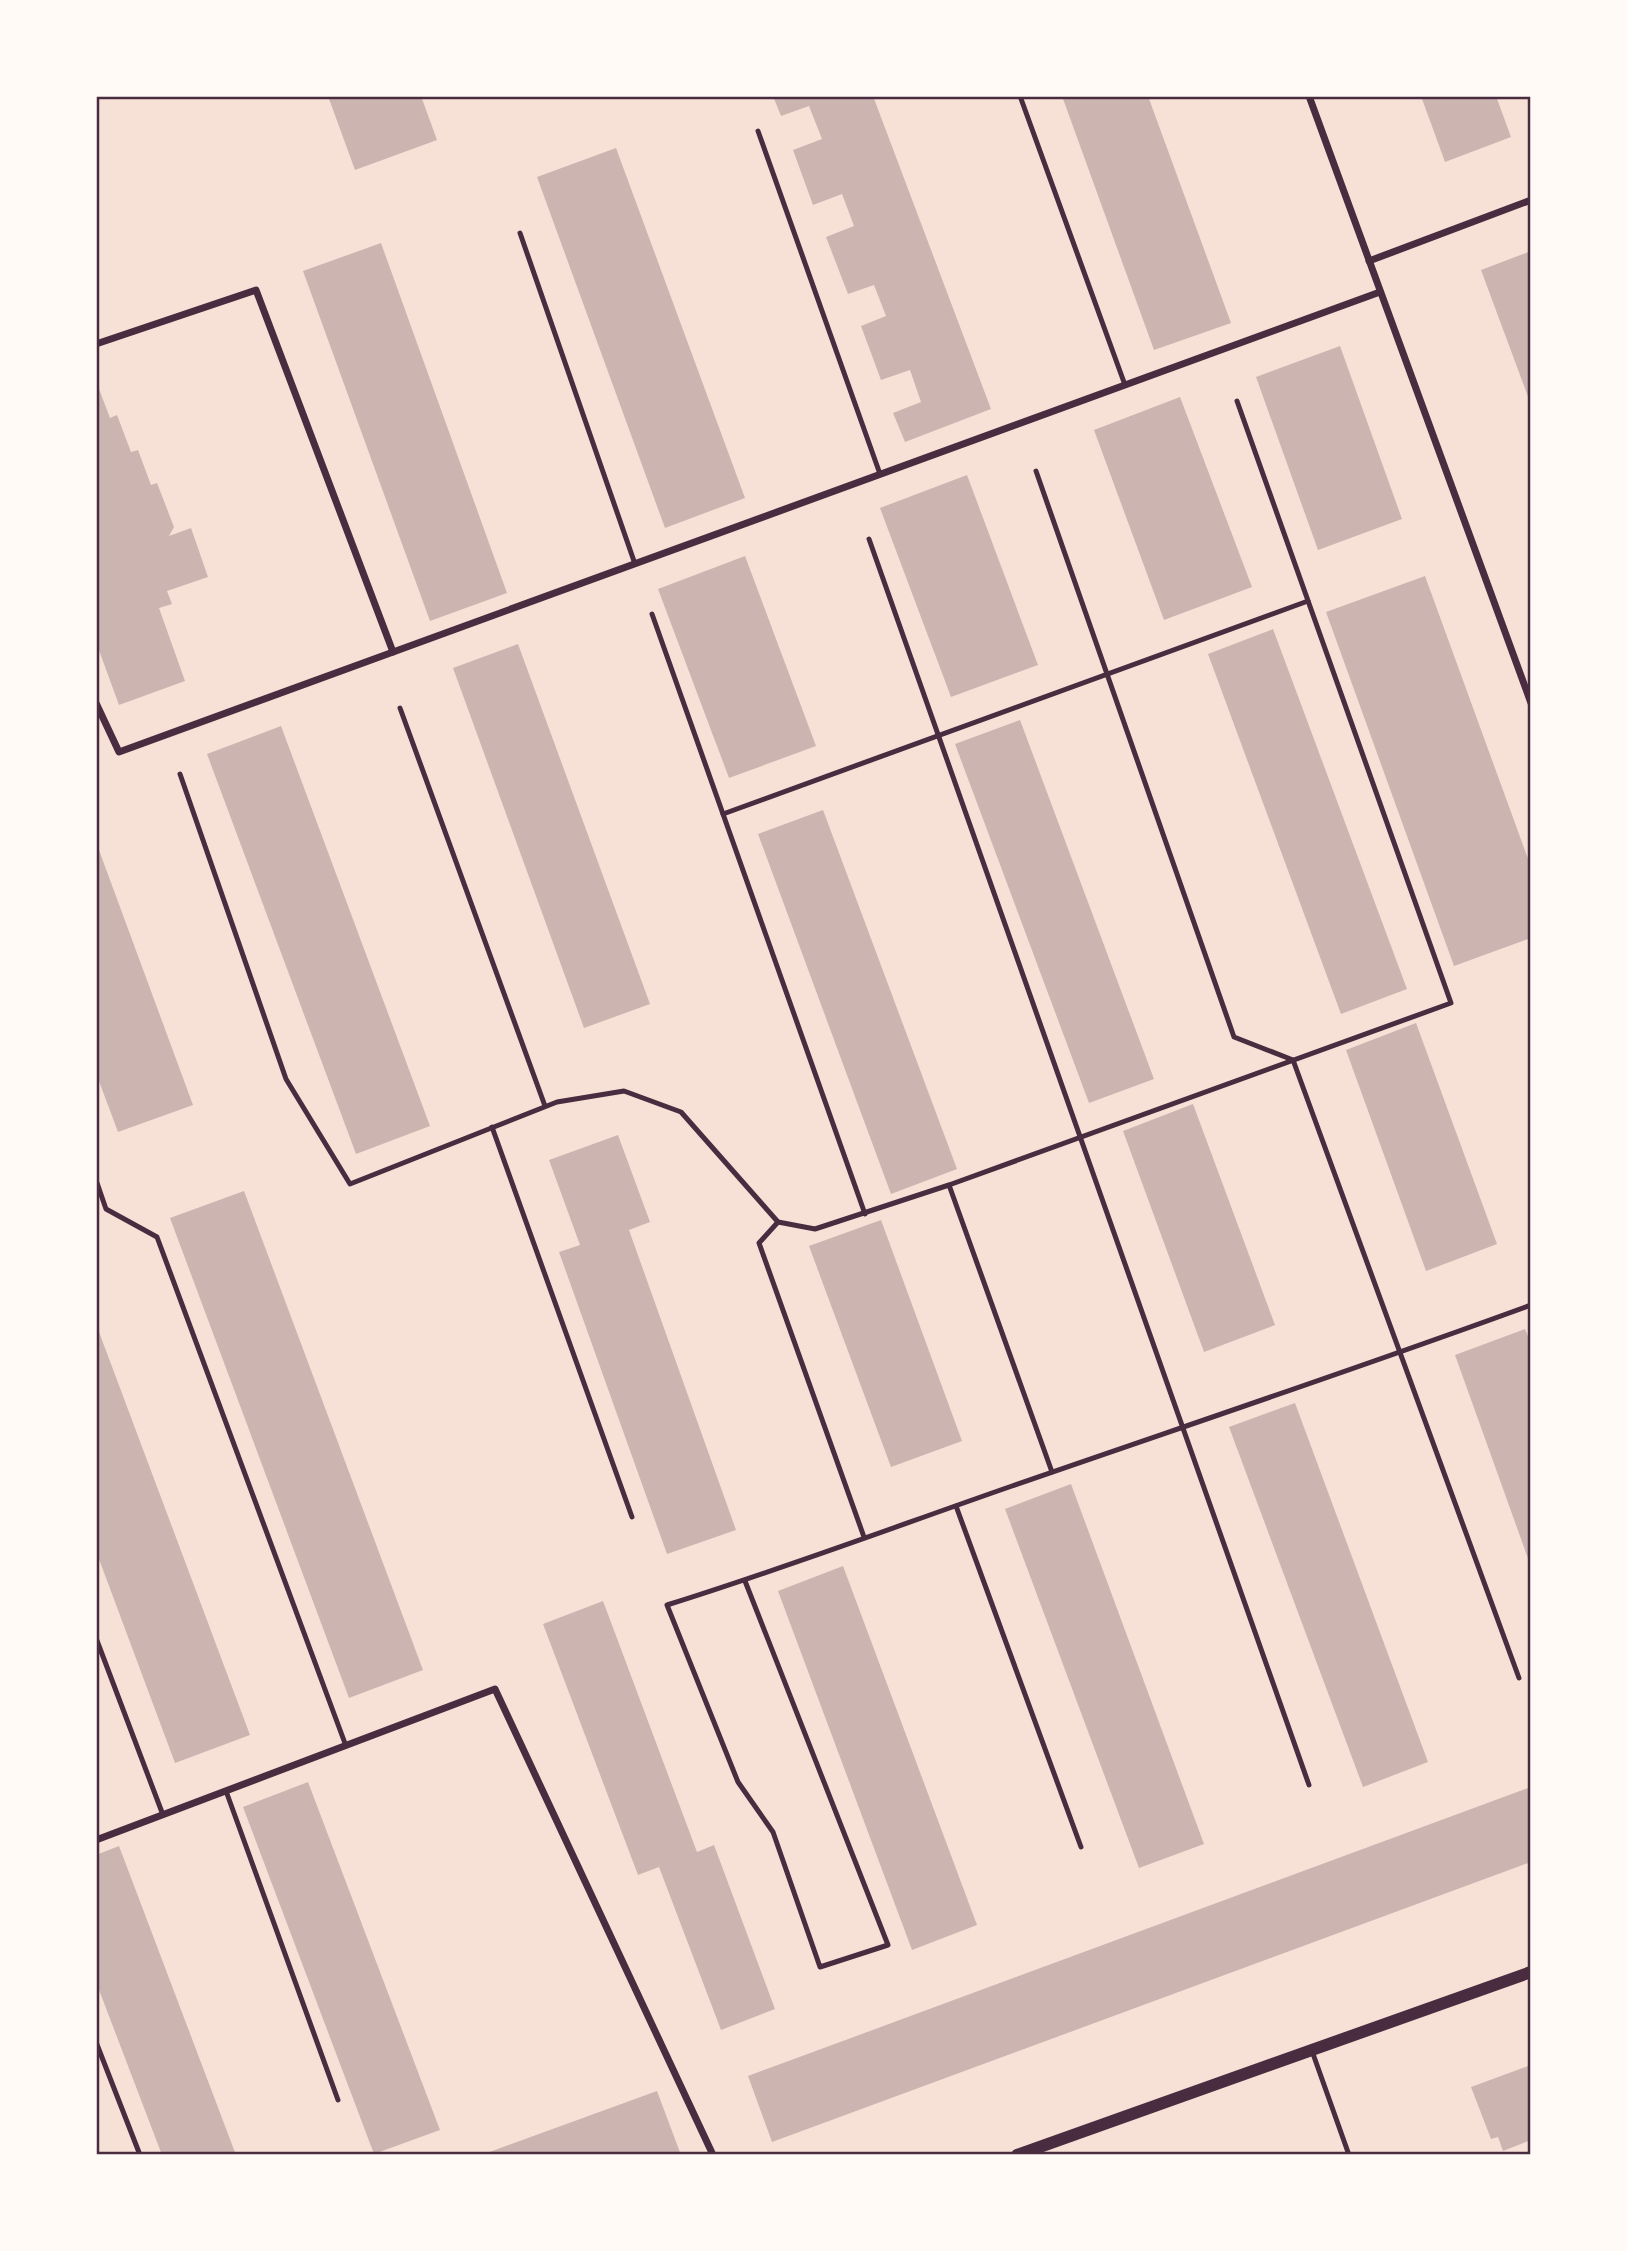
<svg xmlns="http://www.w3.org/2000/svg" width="1627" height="2251" viewBox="0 0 1627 2251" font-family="Figtree,sans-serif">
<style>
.building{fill:#ccb4b1}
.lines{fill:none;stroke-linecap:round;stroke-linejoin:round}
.service{stroke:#4a2c40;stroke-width:5}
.minor{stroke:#4a2c40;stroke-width:7}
.tertiary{stroke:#4a2c40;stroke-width:12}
.neatline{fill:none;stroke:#4a2c40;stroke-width:2.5}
</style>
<rect width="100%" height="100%" fill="#f7e1d7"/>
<g class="building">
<polygon points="328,96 421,96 437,140 355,170"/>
<polygon points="773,96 873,96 991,409 905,442 893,413 921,402 910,370 881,380 861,326 886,316 874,285 848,294 826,237 854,226 842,194 813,205 793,150 822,139 809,106 781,116"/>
<polygon points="1062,96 1148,96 1231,323 1154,350"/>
<polygon points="1421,96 1496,96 1511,137 1445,162"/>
<polygon points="616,148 745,498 665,528 537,177"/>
<polygon points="381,243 507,593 430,621 303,271"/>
<polygon points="1531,251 1531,402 1530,402 1481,270"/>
<polygon points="1340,346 1402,519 1318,550 1256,377"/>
<polygon points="96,381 110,418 117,415 131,452 138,450 151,485 157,483 174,527 169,536 191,528 208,577 167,591 172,604 159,608 185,681 119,705 96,642"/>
<polygon points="1180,397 1252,587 1164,620 1094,430"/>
<polygon points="967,475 1038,665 951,697 880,508"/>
<polygon points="745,556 816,746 729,778 658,589"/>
<polygon points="1425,576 1531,867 1531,938 1454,966 1326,612"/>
<polygon points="1273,629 1407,989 1341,1014 1208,654"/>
<polygon points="518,644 650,1004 584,1028 453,668"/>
<polygon points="1020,720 1154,1079 1089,1103 955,744"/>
<polygon points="281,726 430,1126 356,1154 207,754"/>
<polygon points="823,810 957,1169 891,1194 758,834"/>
<polygon points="96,842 193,1105 118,1132 96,1073"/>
<polygon points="1416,1023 1497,1244 1426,1271 1346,1050"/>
<polygon points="1193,1104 1275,1325 1204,1352 1123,1131"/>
<polygon points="618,1135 650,1222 629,1230 736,1530 667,1554 559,1252 580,1245 549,1160"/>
<polygon points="244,1191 423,1670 349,1698 170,1218"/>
<polygon points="881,1220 962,1441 891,1467 809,1246"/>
<polygon points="96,1324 250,1735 175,1763 96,1551"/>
<polygon points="1525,1329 1531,1344 1530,1564 1455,1355"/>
<polygon points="1295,1403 1428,1762 1363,1787 1229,1427"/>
<polygon points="1071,1484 1204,1844 1139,1868 1005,1509"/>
<polygon points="843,1566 977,1925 912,1950 778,1591"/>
<polygon points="603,1601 697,1852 714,1845 775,2009 721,2030 659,1867 638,1875 543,1624"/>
<polygon points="308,1782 440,2130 374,2154 243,1807"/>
<polygon points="1531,1787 1531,1862 772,2142 748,2076"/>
<polygon points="119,1846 236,2155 162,2155 96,1982 96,1855"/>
<polygon points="1531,2065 1531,2140 1503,2151 1498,2137 1491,2139 1471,2087"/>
<polygon points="657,2091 681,2155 484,2155 484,2154"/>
</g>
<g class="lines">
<g class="service">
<polyline points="1020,96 1125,385"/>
<polyline points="758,131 880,474"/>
<polyline points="520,233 635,564"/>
<polyline points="1036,471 1234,1037 1293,1060 1519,1678"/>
<polyline points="869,539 1309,1785"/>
<polyline points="652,614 865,1214"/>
<polyline points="400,708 545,1106"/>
<polyline points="180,774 286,1079 350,1184 557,1102 624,1091 681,1112 778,1222 815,1229 949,1185 1451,1003 1237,401"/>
<polyline points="723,814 1308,601"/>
<polyline points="492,1127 632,1517"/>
<polyline points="96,1180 106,1209 157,1237 346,1746"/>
<polyline points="949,1185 1052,1472"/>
<polyline points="778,1222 759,1243 864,1537"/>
<polyline points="956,1506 1081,1847"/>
<path d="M 745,1581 L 888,1945 L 820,1967 L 773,1832 L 738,1782 L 667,1605 C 783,1569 897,1526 1012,1486 C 1185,1426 1359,1368 1531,1305"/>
<polyline points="96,1638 163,1815"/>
<polyline points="226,1791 338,2100"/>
<polyline points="96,2042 140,2155"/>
<polyline points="1312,2051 1349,2155"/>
</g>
<g class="minor">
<polyline points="1309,96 1531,703"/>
<polyline points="1369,261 1531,200"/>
<polyline points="96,344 256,290 393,652"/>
<polyline points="96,703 119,752 1380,292"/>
<polyline points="96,1840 495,1689 713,2155"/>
</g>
<polyline class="tertiary" points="1017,2155 1531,1972"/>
</g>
<rect width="1627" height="2251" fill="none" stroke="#fffaf5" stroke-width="196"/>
<rect x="98" y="98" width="1431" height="2055" class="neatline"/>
</svg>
